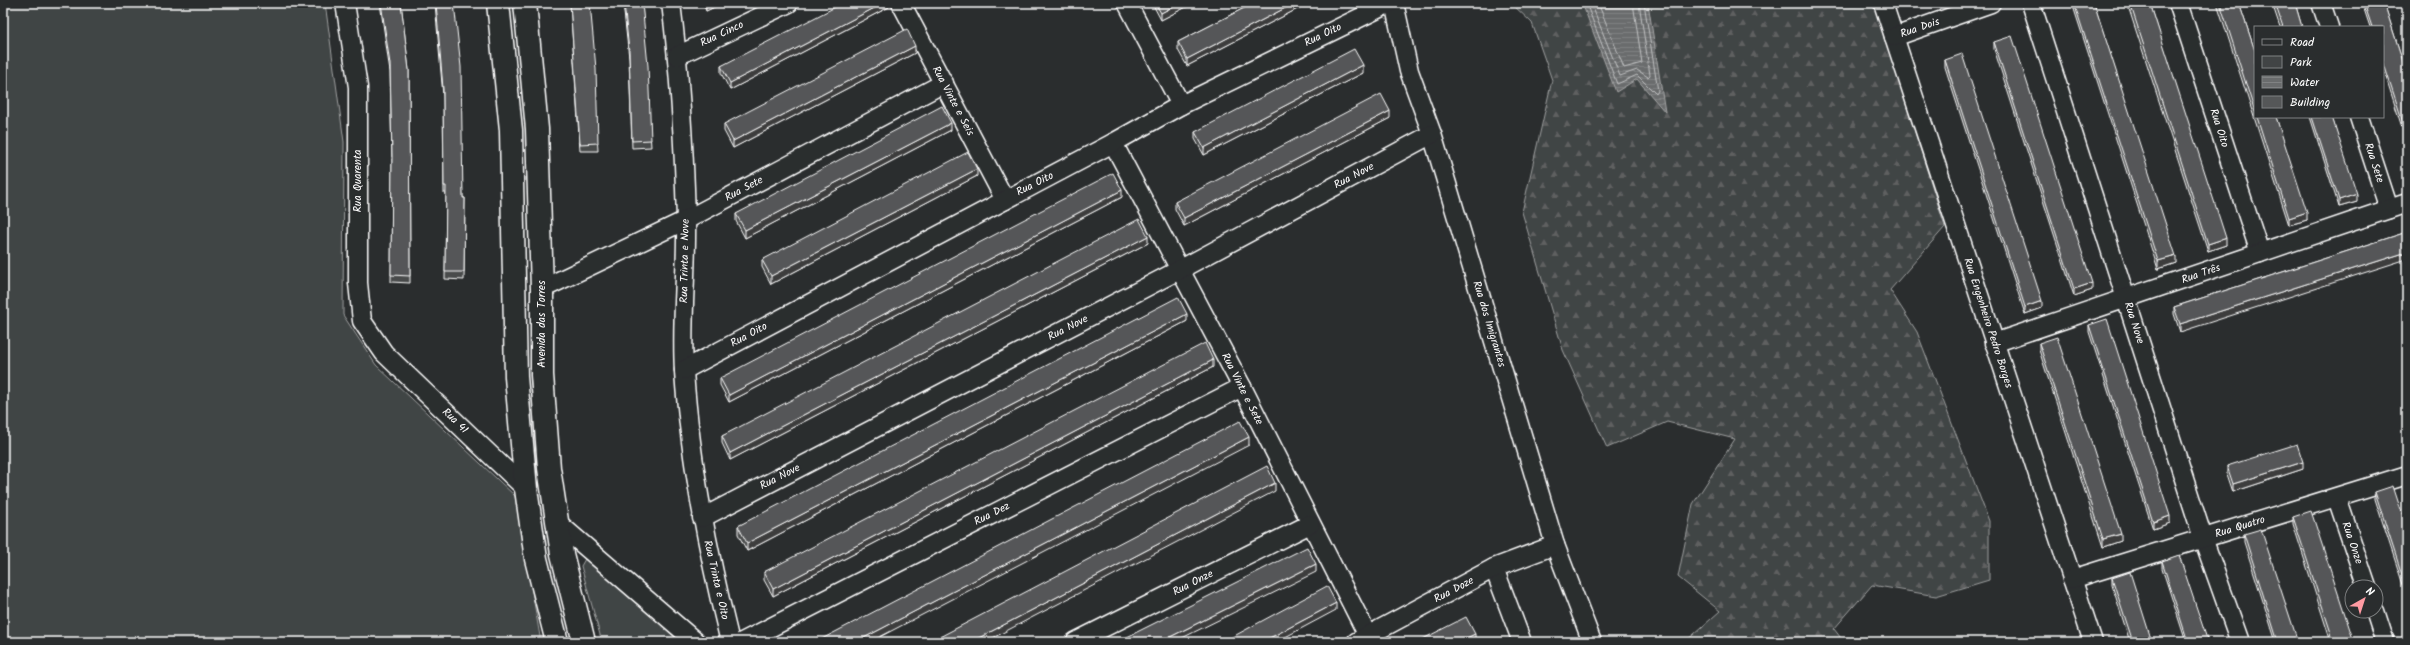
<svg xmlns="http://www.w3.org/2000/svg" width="2410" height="645" viewBox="0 0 2410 645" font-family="Kalam,sans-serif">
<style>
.green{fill:#414445;stroke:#a0a2a2}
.forest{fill:url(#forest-firs);stroke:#a0a2a2}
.water{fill:url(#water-rules);stroke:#a6a7a7}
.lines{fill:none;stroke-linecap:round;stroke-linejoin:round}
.shore{stroke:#c3c4c5;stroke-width:1}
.minor-casing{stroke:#fff;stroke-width:21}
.secondary-casing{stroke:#fff;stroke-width:25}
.minor{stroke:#2a2d2e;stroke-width:18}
.secondary{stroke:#2a2d2e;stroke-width:22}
.wall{fill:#494b4c;stroke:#fff}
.shaded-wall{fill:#3c3d3e;stroke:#fff}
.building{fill:#555758;stroke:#fff}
.labels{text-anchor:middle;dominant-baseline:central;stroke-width:3.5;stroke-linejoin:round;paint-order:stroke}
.street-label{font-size:11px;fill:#fff;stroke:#2a2d2e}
</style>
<defs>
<pattern id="forest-firs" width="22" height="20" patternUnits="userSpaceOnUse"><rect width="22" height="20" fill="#414445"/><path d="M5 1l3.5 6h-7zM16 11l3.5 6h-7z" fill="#5e6061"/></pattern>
<pattern id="water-rules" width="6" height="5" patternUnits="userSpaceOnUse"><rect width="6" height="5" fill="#6a6c6d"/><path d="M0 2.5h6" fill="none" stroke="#808283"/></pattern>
</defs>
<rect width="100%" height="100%" fill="#2a2d2e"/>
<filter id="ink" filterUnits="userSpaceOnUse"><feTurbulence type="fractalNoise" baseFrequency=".025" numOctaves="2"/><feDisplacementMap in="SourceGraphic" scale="8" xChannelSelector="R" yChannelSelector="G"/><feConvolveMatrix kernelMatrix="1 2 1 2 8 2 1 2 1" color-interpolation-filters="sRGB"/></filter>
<g filter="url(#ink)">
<g class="green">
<polygon points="3,3 325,3 344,142 343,315 376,365 515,496 541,642 3,642"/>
<polygon points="585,559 595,560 680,642 602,642 581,566"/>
</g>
<polygon class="forest" points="1511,3 1874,3 1945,227 1890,290 1917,332 1989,521 1989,580 1936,596 1872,585 1834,629 1844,642 1685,642 1720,611 1678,577 1693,504 1735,439 1667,422 1607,448 1563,350 1522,212 1552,80 1532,23"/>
<polygon class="water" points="1582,3 1648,3 1665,112 1637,79 1616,92"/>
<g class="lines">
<g class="shore">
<polyline points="1586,3 1617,84 1637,75 1656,94 1658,91 1644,3"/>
<polyline points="1591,3 1620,76 1637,70 1648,77 1650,75 1639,3"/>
<polyline points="1598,3 1624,68 1642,63 1633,3"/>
</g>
<defs>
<g id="minor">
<polyline points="345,3 358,87 358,283 362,321 384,353 526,489"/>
<path d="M 671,3 C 680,75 684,147 686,219 C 687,270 681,321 684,371 C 690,463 708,553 730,642"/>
<polyline points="901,3 1005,200"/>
<polyline points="1127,3 1181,105"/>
<polyline points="1394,3 1409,71 1432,134 1555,545 1592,642"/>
<polyline points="1883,3 2093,642"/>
<polyline points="2031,3 2203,538 2240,642"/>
<polyline points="2178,3 2260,253"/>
<polyline points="2321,3 2329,27"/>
<polyline points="1894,37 1991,3"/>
<polyline points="677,56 789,3"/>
<polyline points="2359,117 2389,209"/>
<polyline points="1113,143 1242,387 1368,636"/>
<polyline points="542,289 686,220 944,83"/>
<polyline points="1994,343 2407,203"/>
<polyline points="684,370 1113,143 1181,105 1390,3"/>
<polyline points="2337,498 2367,587"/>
<polyline points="702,518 1179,270 1432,134"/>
<polyline points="558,523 696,642"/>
<polyline points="1494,568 1522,642"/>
<polyline points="2072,579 2407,475"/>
<polyline points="2375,611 2385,642"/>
<polyline points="742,642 1242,387"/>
<polyline points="1075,642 1310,524"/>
<polyline points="1356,642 1494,568 1555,545"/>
</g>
<g id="secondary">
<polyline points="498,3 511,130 516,377 526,489 536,559 557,642"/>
<polyline points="525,3 537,129 542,289 542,375 549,468 562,554 584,642"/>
</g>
</defs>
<use href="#minor" class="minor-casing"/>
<use href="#secondary" class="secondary-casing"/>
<use href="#minor" class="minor"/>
<use href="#secondary" class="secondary"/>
</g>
<g class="wall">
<polygon points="380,3 401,3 409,70 410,283 391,282 392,162 390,72"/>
<polygon points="435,3 454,3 463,198 465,198 464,280 445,279 446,193 444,193 443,96"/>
<polygon points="570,3 590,3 598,151 580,151"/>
<polygon points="623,3 642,3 651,147 632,148 629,58"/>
<polygon points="703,3 723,3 706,11"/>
<polygon points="889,3 889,7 730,90 721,73 721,66"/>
<polygon points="1152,3 1194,3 1161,20"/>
<polygon points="1254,3 1309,3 1187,66 1178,50 1178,42"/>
<polygon points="2072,3 2094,3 2176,263 2158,269"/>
<polygon points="2127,3 2150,3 2226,245 2208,251"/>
<polygon points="2217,3 2239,3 2255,51 2255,117 2276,117 2307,220 2289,225"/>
<polygon points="2272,3 2295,3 2302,27 2280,27"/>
<polygon points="2362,3 2384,3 2407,74 2407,143 2383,68 2383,27 2370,27"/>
<polygon points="1994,42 2092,290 2074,296 1994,49"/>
<polygon points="915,53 733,148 724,131 724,124"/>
<polygon points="1945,60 2042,308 2025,314 1945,67"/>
<polygon points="1363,73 1204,155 1195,139 1195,132"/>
<polygon points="2310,117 2332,117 2357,202 2339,207"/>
<polygon points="1390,118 1184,226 1175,209 1175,202"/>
<polygon points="951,130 745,238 736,221 736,214"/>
<polygon points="977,176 771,284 762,267 762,260"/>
<polygon points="1122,197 729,402 720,385 720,378"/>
<polygon points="2407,232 2180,332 2174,314 2174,307"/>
<polygon points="1148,243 730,460 722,443 722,436"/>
<polygon points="1187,321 747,551 738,534 738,526"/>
<polygon points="2089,325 2170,523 2153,529 2089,332"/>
<polygon points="2039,343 2121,541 2103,547 2039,350"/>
<polygon points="1213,367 773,596 764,580 764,572"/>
<polygon points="2227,466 2303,469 2233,492 2227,474"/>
<polygon points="2375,492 2407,529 2407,597 2375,499"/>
<polygon points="2293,517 2354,642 2331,642 2293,524"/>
<polygon points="2244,534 2298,642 2276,642 2244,542"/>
<polygon points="2162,561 2208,642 2186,642 2162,568"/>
<polygon points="2112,578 2152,642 2130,642 2112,585"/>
</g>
<g class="shaded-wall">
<polygon points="708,3 723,3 706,11 706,4"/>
<polygon points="884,3 889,3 889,7 730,90 730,83"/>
<polygon points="1180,3 1194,3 1161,20 1161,13"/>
<polygon points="1295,3 1309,3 1187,66 1187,59"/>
<polygon points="915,46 915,53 733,148 733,141"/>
<polygon points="1363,65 1363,73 1204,155 1204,148"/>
<polygon points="1390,111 1390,118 1184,226 1184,218"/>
<polygon points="951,123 951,130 745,238 745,230"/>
<polygon points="977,169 977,176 771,284 771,276"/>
<polygon points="1122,190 1122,197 729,402 729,395"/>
<polygon points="2357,194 2357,202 2339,207 2339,200"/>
<polygon points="2307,212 2307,220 2289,225 2289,218"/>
<polygon points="1148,236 1148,243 730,460 730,453"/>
<polygon points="2226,238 2226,245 2208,251 2208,244"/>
<polygon points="2407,252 2407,259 2180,332 2180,324"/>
<polygon points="2176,256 2176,263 2158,269 2158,261"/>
<polygon points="2092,283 2092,290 2074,296 2074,289"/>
<polygon points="2042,301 2042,308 2025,314 2025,307"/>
<polygon points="1187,314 1187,321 747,551 747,543"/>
<polygon points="1213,360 1213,367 773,596 773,589"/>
<polygon points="1249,437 1249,445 870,642 856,642"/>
<polygon points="2303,462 2303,469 2233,492 2233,484"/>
<polygon points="1275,483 1275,491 985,642 971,642"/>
<polygon points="2170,516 2170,523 2153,529 2153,522"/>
<polygon points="2121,534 2121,541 2103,547 2103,539"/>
<polygon points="1316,564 1316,572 1174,642 1160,642"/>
<polygon points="1336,603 1336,610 1276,642 1262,642"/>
<polygon points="1475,634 1475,641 1472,642 1458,642"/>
</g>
<g class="building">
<polygon points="381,3 401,3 409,70 410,276 391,275 392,156 390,64"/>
<polygon points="436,3 454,3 461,67 463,198 465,198 464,272 445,272 446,186 444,186 443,89"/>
<polygon points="570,3 590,3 596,69 598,143 580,144"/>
<polygon points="624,3 642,3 648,66 651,140 632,141 629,51"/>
<polygon points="843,3 884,3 730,83 721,66"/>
<polygon points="1155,3 1180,3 1161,13"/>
<polygon points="1254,3 1295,3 1187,59 1178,42"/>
<polygon points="2074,3 2094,3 2176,256 2158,261"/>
<polygon points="2130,3 2150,3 2226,238 2208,244"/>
<polygon points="2220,3 2239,3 2255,51 2255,112"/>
<polygon points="2275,3 2295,3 2302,27 2283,27"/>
<polygon points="2364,3 2384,3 2407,74 2407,135 2383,61 2383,27 2372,27"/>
<polygon points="907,29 915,46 733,141 724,124"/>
<polygon points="2012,36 2092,283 2074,289 1994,42"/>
<polygon points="1354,49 1363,65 1204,148 1195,132"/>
<polygon points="1962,54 2042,301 2025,307 1945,60"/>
<polygon points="1381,94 1390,111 1184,218 1175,202"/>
<polygon points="942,106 951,123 745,230 736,214"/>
<polygon points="2257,117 2276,117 2307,212 2289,218"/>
<polygon points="2312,117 2332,117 2357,194 2339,200"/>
<polygon points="968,152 977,169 771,276 762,260"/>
<polygon points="1113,173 1122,190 729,395 720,378"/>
<polygon points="1139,219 1148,236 730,453 722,436"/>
<polygon points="2407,232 2407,252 2180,324 2174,307"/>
<polygon points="1178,297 1187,314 747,543 738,526"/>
<polygon points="2107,319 2170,516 2153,522 2089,325"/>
<polygon points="2057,337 2121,534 2103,539 2039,343"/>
<polygon points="1205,343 1213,360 773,589 764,572"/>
<polygon points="1240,421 1249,437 856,642 816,642"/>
<polygon points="2297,444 2303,462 2233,484 2227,466"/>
<polygon points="1267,466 1275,483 971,642 930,642"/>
<polygon points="2393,486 2407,529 2407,590 2375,492"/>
<polygon points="2311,511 2354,642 2334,642 2293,517"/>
<polygon points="2261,529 2298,642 2278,642 2244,534"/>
<polygon points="1307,547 1316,564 1160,642 1117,642"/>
<polygon points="2179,555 2208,642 2188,642 2162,561"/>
<polygon points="2130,572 2152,642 2133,642 2112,578"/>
<polygon points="1327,586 1336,603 1262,642 1223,642"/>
<polygon points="1466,617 1475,634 1458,642 1417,642"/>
</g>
</g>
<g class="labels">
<g class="street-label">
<text transform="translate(1920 28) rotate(-19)">Rua Dois</text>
<text transform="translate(722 34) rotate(-25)">Rua Cinco</text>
<text transform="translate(1323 35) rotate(-26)">Rua Oito</text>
<text transform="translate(953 101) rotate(62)">Rua Vinte e Seis</text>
<text transform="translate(2219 128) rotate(72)">Rua Oito</text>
<text transform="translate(2374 163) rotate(72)">Rua Sete</text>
<text transform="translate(1354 176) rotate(-28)">Rua Nove</text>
<text transform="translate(358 181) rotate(-90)">Rua Quarenta</text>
<text transform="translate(1035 184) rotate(-27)">Rua Oito</text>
<text transform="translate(744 189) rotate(-28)">Rua Sete</text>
<text transform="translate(685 261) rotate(-89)">Rua Trinta e Nove</text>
<text transform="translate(2201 274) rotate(-19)">Rua Três</text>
<text transform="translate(1988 323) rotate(72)">Rua Engenheiro Pedro Borges</text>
<text transform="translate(2134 323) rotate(72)">Rua Nove</text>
<text transform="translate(542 324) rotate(-90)">Avenida das Torres</text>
<text transform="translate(1489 324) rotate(73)">Rua dos Imigrantes</text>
<text transform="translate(1068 328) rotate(-27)">Rua Nove</text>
<text transform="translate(749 335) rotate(-28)">Rua Oito</text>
<text transform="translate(1242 389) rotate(63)">Rua Vinte e Sete</text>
<text transform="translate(455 421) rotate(44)">Rua 41</text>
<text transform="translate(780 477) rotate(-27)">Rua Nove</text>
<text transform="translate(992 514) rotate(-27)">Rua Dez</text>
<text transform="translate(2240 527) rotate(-17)">Rua Quatro</text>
<text transform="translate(2352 543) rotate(71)">Rua Onze</text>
<text transform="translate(716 580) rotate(77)">Rua Trinta e Oito</text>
<text transform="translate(1193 583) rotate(-27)">Rua Onze</text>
<text transform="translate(1454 590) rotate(-28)">Rua Doze</text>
</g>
</g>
<rect width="2410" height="645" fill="none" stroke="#2a2d2e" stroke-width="16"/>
<rect x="8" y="8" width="2394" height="629" fill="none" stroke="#fff" stroke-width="1.5" filter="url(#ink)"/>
<rect x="2254" y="26" width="130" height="92" fill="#2a2d2e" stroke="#7f8182"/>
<rect x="2262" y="39" width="20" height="6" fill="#2a2d2e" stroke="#7f8182"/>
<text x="2290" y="46" font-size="12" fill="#ffffff">Road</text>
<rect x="2262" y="56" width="20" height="12" fill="#414445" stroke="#7f8182"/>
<text x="2290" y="66" font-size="12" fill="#ffffff">Park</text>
<rect x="2262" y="76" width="20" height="12" fill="url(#water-rules)" stroke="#7f8182"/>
<text x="2290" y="86" font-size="12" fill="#ffffff">Water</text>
<rect x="2262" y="96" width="20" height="12" fill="#555758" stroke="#7f8182"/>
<text x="2290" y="106" font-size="12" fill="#ffffff">Building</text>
<g transform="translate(2364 599) rotate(39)"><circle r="19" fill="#2a2d2e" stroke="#7f8182"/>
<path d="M0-3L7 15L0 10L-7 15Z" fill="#ff9aa2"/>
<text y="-6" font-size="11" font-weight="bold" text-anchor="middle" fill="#ffffff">N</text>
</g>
</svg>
